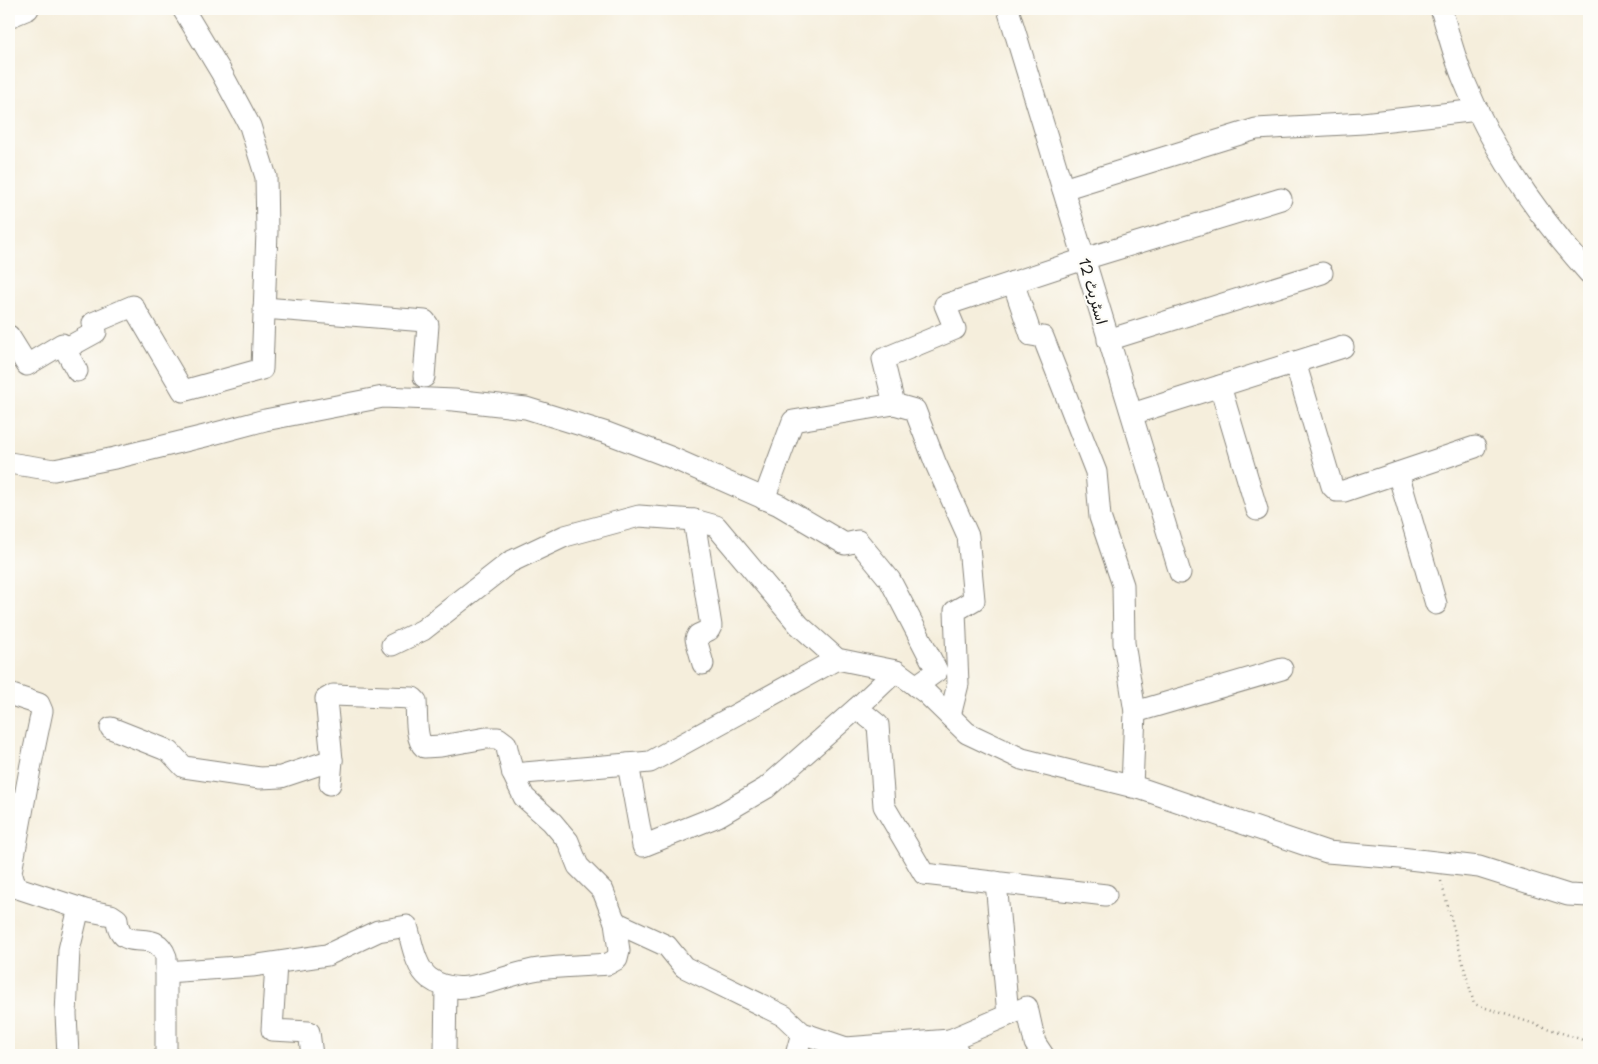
<svg xmlns="http://www.w3.org/2000/svg" width="1598" height="1064" viewBox="0 0 1598 1064" font-family="'Playpen Sans','Playpen Sans Arabic',sans-serif">
<style>
.lines{fill:none;stroke-linecap:round;stroke-linejoin:round}
.minor-casing{stroke:#88857c;stroke-width:23}
.path{stroke:#88857c;stroke-width:2.5;stroke-dasharray:1 4;stroke-linecap:butt}
.minor{stroke:#fff;stroke-width:21}
.labels{text-anchor:middle;dominant-baseline:central;stroke-width:4.5;stroke-linejoin:round;paint-order:stroke}
.street-label{font-size:15px;fill:#1c1c1c;stroke:#fdfcf7}
</style>
<rect width="100%" height="100%" fill="#fdfcf7"/>
<filter id="ink" filterUnits="userSpaceOnUse"><feTurbulence type="fractalNoise" baseFrequency=".02" numOctaves="2"/><feDisplacementMap in="SourceGraphic" scale="10" xChannelSelector="R" yChannelSelector="G"/><feConvolveMatrix kernelMatrix="1 2 1 2 8 2 1 2 1" color-interpolation-filters="sRGB"/></filter>
<filter id="wash" filterUnits="userSpaceOnUse"><feTurbulence type="fractalNoise" baseFrequency=".0096" numOctaves="4" result="noise"/><feDisplacementMap in="SourceGraphic" scale="20" xChannelSelector="R" yChannelSelector="G"/><feGaussianBlur stdDeviation="1.12" result="paint"/><feColorMatrix in="noise" values="0 0 0 0 0 0 0 0 0 0 0 0 0 0 0 0 0 1.4 0 .05"/><feComposite in="paint" operator="in"/></filter>
<g filter="url(#wash)">
<rect width="100%" height="100%" fill="#f5eedc"/>
</g>
<g filter="url(#ink)">
<g class="lines">
<defs>
<g id="minor">
<polyline points="1008,9 1180,573"/>
<path d="M 1441,9 C 1448,32 1454,56 1463,78 C 1492,150 1537,215 1589,273"/>
<polyline points="9,17 28,9"/>
<polyline points="1063,189 1256,129 1363,123 1478,110"/>
<polyline points="1013,282 1031,335 1043,337 1096,472 1100,517 1123,585 1124,643 1135,712 1132,787"/>
<polyline points="264,308 425,321 428,325 424,377"/>
<polyline points="9,336 27,365 62,344 65,349"/>
<polyline points="1108,340 1322,273"/>
<polyline points="1295,362 1332,486 1337,491 1344,491 1475,447"/>
<polyline points="77,371 65,349 96,332 93,323 133,306 183,391 262,369 267,231 266,177 250,126 221,72 183,9"/>
<polyline points="1220,386 1257,510"/>
<polyline points="894,404 915,410 935,462 968,536 974,600 955,611 958,684 950,716"/>
<polyline points="1132,414 1343,347"/>
<polyline points="9,463 54,470 115,458 205,436 265,420 383,397 454,400 526,408 607,433 670,457 779,505 845,544 858,541 890,580 937,671 916,686"/>
<polyline points="1398,473 1436,604"/>
<polyline points="764,499 793,421 894,404 883,359 955,329 945,305 1084,259 1281,199"/>
<polyline points="694,520 711,626 709,630 698,635 696,639 703,664"/>
<polyline points="392,645 423,630 510,562 565,536 639,516 694,520 716,526 799,625 837,659 896,671 926,693 967,733 1022,759 1142,789 1327,852 1400,858 1479,867 1568,895 1589,896"/>
<polyline points="896,671 857,708 878,725 884,806 924,874 1106,895"/>
<path d="M 9,694 L 39,704 L 42,711 L 31,764 L 11,872 L 14,882 L 18,888 L 85,910 L 111,915 L 117,919 C 117,922 118,927 120,931 C 130,950 156,928 166,957 L 166,1055"/>
<polyline points="1135,712 1282,669"/>
<polyline points="111,728 164,749 170,752 184,767 260,778 281,777 332,760"/>
<polyline points="628,764 643,846 718,816 766,788 857,708"/>
<polyline points="513,774 650,762 837,659"/>
<polyline points="996,882 1008,1015"/>
<polyline points="615,922 667,946 684,967 784,1016 802,1033 846,1048 851,1055"/>
<polyline points="276,963 272,1030 309,1032 312,1055"/>
<path d="M 166,972 L 252,966 L 327,955 L 378,931 L 407,926 C 412,942 415,967 429,978 C 461,1002 505,973 539,969 C 562,966 585,966 608,964 L 617,959 L 619,951 L 615,922 L 603,891 L 578,866 L 568,841 L 552,822 L 524,797 L 513,774 L 506,744 L 498,738 L 486,738 L 441,746 L 424,747 C 415,739 417,714 416,701 L 413,698 L 333,695 L 326,699 L 332,760 L 330,784"/>
<polyline points="950,1040 1027,1007 1035,1043 1043,1055"/>
<polyline points="846,1048 950,1040 960,1055"/>
<polyline points="68,1055 66,1014 69,950 79,908"/>
<polyline points="443,1055 445,1053 446,986"/>
<polyline points="796,1055 802,1033"/>
</g>
</defs>
<use href="#minor" class="minor-casing"/>
<polyline class="path" points="1441,881 1474,1004 1589,1042"/>
<use href="#minor" class="minor"/>
</g>
</g>
<g class="labels">
<g class="street-label">
<text transform="translate(1094 291) rotate(74)">اسٹریٹ 12</text>
</g>
</g>
<rect width="1598" height="1064" fill="none" stroke="#fdfcf7" stroke-width="30"/>
</svg>
